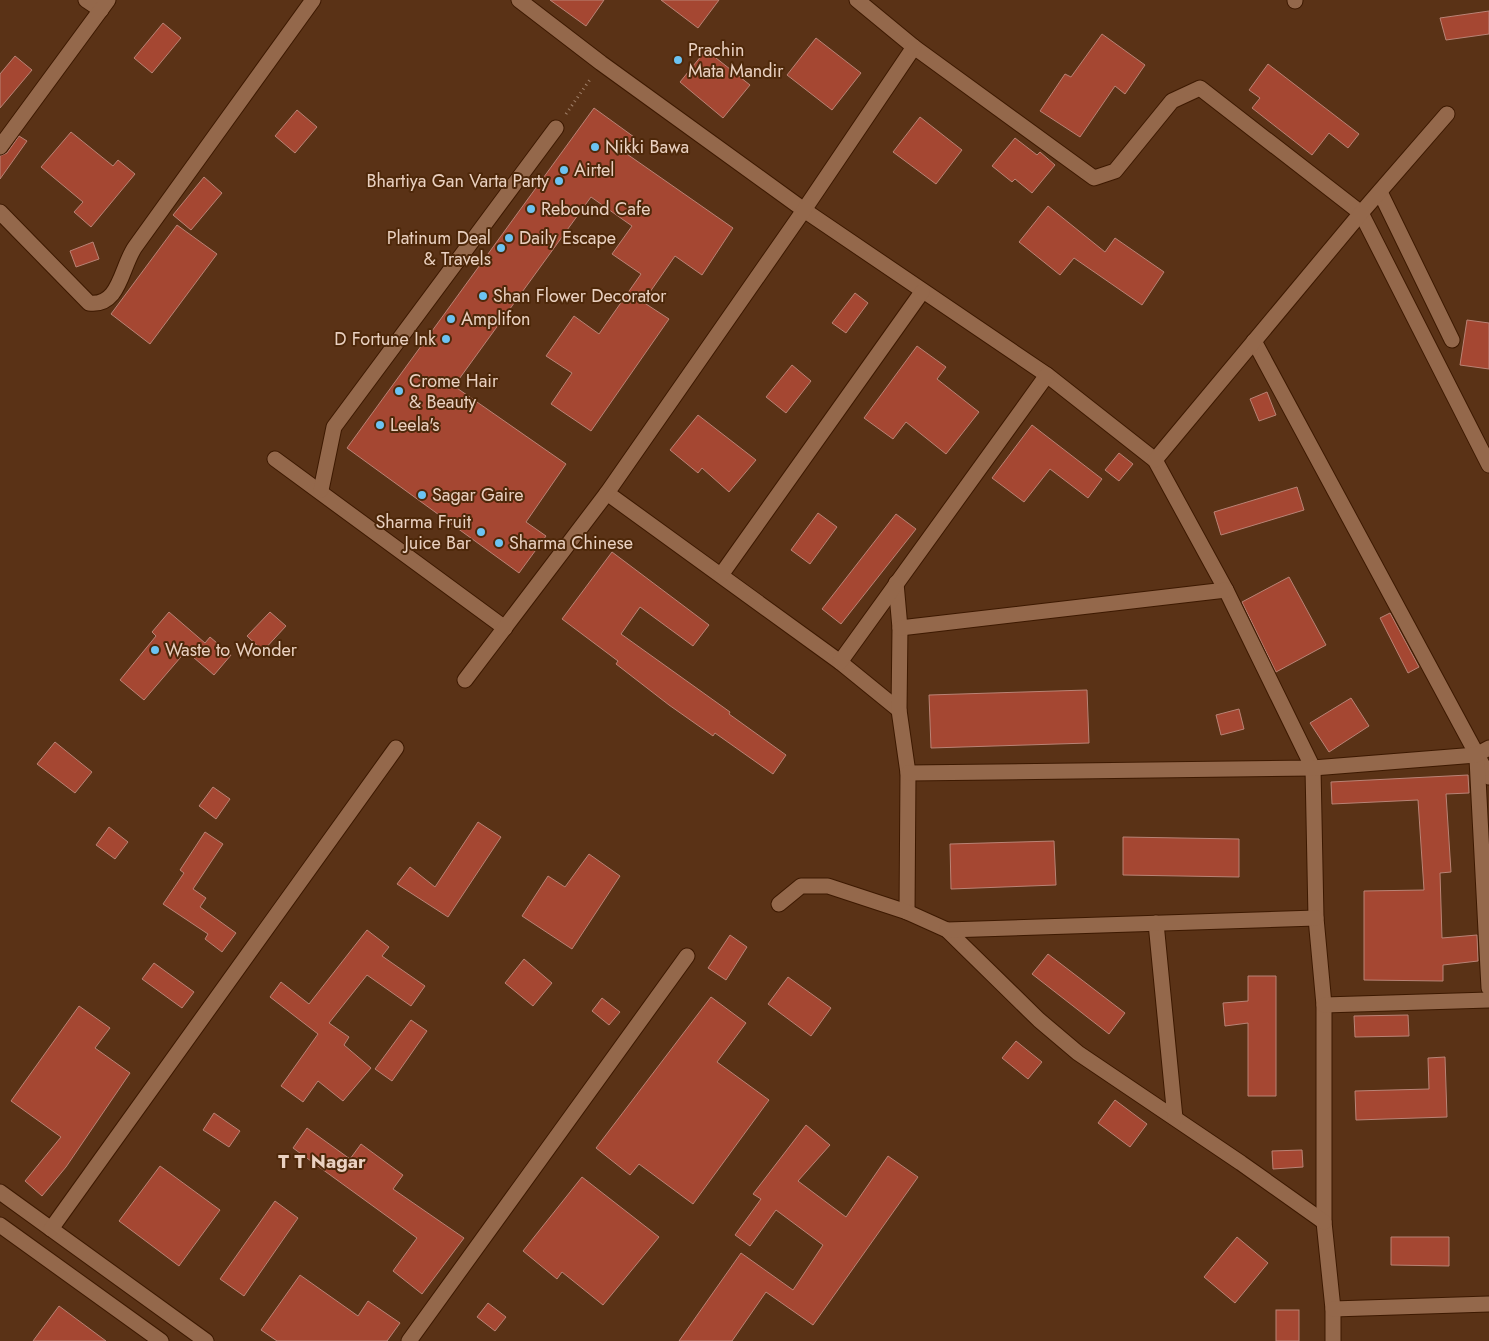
<svg xmlns="http://www.w3.org/2000/svg" width="1489" height="1341" viewBox="0 0 1489 1341" font-family="Jost,sans-serif">
<style>
.building{fill:#a54732;stroke:#b98375}
.lines{fill:none;stroke-linecap:round;stroke-linejoin:round}
.minor-casing{stroke:#3d1900;stroke-width:17}
.path{stroke:#a1806a;stroke-width:3;stroke-dasharray:1 4;stroke-linecap:butt}
.minor{stroke:#94684b;stroke-width:15}
.poi-dot{fill:#6cc3f2;stroke:#4e280a;stroke-width:2}
.labels{text-anchor:middle;dominant-baseline:central;stroke-width:4;stroke-linejoin:round;paint-order:stroke}
.poi-label{font-size:18px;fill:#ead1c1;stroke:#4e280a;text-anchor:start}
.neighbourhood-label{font-size:19px;font-weight:bold;fill:#ead1c1;stroke:#4e280a}
</style>
<rect width="100%" height="100%" fill="#5a3216"/>
<g class="building">
<polygon points="550,0 604,0 586,26"/>
<polygon points="661,0 719,0 698,28"/>
<polygon points="1489,11 1489,34 1446,40 1440,18"/>
<polygon points="163,23 181,38 152,73 134,58"/>
<polygon points="1102,34 1145,65 1125,94 1115,86 1080,137 1040,111 1065,74 1071,77"/>
<polygon points="816,38 861,73 832,110 787,75"/>
<polygon points="706,50 750,85 723,118 680,82"/>
<polygon points="15,56 32,70 0,108 0,74"/>
<polygon points="1268,64 1359,134 1348,148 1329,133 1312,155 1252,108 1260,98 1249,90"/>
<polygon points="594,108 634,137 624,152 733,228 702,275 675,256 643,302 669,319 591,431 551,404 572,373 546,356 574,316 599,334 641,274 612,254 632,226 591,197 454,386 566,464 526,522 546,536 519,573 347,448"/>
<polygon points="297,110 317,127 295,153 275,136"/>
<polygon points="920,117 962,150 936,184 893,152"/>
<polygon points="71,132 113,166 118,160 135,174 91,227 74,212 83,202 41,167"/>
<polygon points="19,136 27,141 0,179 0,156 7,153"/>
<polygon points="1015,138 1037,155 1040,152 1055,165 1032,193 1015,179 1012,182 992,166"/>
<polygon points="204,177 222,193 191,230 173,215"/>
<polygon points="1048,206 1105,252 1115,238 1164,272 1142,305 1074,258 1060,275 1019,242"/>
<polygon points="177,225 217,254 150,344 111,314"/>
<polygon points="93,242 99,259 76,267 70,251"/>
<polygon points="855,293 868,303 846,333 832,323"/>
<polygon points="1467,320 1489,323 1489,369 1460,365"/>
<polygon points="917,346 946,367 937,379 979,412 946,454 906,422 893,439 864,418"/>
<polygon points="792,365 811,381 786,413 766,397"/>
<polygon points="1267,392 1276,415 1259,421 1250,399"/>
<polygon points="698,415 756,460 729,492 702,468 698,473 670,450"/>
<polygon points="1032,425 1102,479 1088,498 1050,469 1024,502 992,478"/>
<polygon points="1119,453 1133,464 1119,481 1105,470"/>
<polygon points="1297,487 1304,510 1221,535 1214,512"/>
<polygon points="818,513 837,527 810,564 791,550"/>
<polygon points="896,514 916,529 841,624 822,609"/>
<polygon points="612,552 709,625 693,646 640,607 621,634 730,712 729,714 786,755 773,774 715,733 713,736 669,705 616,664 618,661 562,619"/>
<polygon points="1289,577 1326,645 1276,672 1242,602"/>
<polygon points="169,612 205,643 210,637 231,655 214,675 186,651 144,700 120,680 156,636 152,632"/>
<polygon points="270,612 286,626 263,651 247,636"/>
<polygon points="1390,613 1419,667 1408,673 1380,618"/>
<polygon points="1087,690 1089,743 931,748 929,695"/>
<polygon points="1351,698 1369,726 1329,752 1310,723"/>
<polygon points="1239,709 1244,729 1221,735 1216,715"/>
<polygon points="55,742 92,772 75,793 37,764"/>
<polygon points="1468,775 1469,793 1446,794 1451,872 1440,873 1442,938 1477,935 1478,961 1443,965 1443,981 1364,980 1364,891 1424,890 1418,800 1332,804 1331,782"/>
<polygon points="213,787 230,799 216,819 199,806"/>
<polygon points="478,822 501,837 448,917 397,884 410,867 435,887"/>
<polygon points="109,827 128,842 115,859 96,845"/>
<polygon points="205,832 223,844 193,889 206,898 200,907 236,933 222,952 205,939 208,934 163,904 184,873 180,870"/>
<polygon points="1123,837 1239,839 1239,877 1123,875"/>
<polygon points="1054,841 1056,885 951,889 950,844"/>
<polygon points="589,854 620,876 572,949 522,916 548,876 565,887"/>
<polygon points="367,930 389,947 382,956 425,986 411,1006 367,975 329,1023 349,1037 344,1045 371,1068 343,1101 318,1081 303,1102 281,1086 318,1034 270,997 281,982 309,1004"/>
<polygon points="730,935 747,947 726,980 708,968"/>
<polygon points="1048,954 1125,1013 1109,1034 1032,974"/>
<polygon points="524,959 552,983 533,1006 505,983"/>
<polygon points="154,963 194,992 182,1008 142,979"/>
<polygon points="1248,976 1276,976 1276,1096 1248,1096 1248,1023 1225,1026 1223,1003 1248,1001"/>
<polygon points="788,977 831,1008 811,1036 768,1004"/>
<polygon points="711,997 746,1023 717,1062 769,1100 693,1204 639,1164 630,1175 596,1148"/>
<polygon points="602,998 620,1012 609,1025 592,1011"/>
<polygon points="79,1006 110,1028 95,1048 130,1073 66,1167 42,1196 25,1181 61,1137 11,1101"/>
<polygon points="1408,1015 1409,1036 1355,1037 1354,1016"/>
<polygon points="411,1020 427,1031 392,1081 375,1069"/>
<polygon points="1016,1041 1042,1062 1028,1079 1002,1058"/>
<polygon points="1445,1057 1447,1117 1356,1120 1355,1091 1429,1089 1428,1058"/>
<polygon points="1115,1100 1147,1124 1130,1147 1098,1123"/>
<polygon points="214,1113 240,1131 229,1147 203,1130"/>
<polygon points="806,1125 830,1145 798,1181 846,1217 888,1156 918,1177 813,1325 766,1292 732,1341 679,1341 741,1253 793,1290 823,1245 776,1210 750,1246 735,1235 761,1199 753,1194"/>
<polygon points="307,1128 350,1159 361,1144 403,1175 393,1189 464,1238 422,1294 393,1271 417,1238 293,1148"/>
<polygon points="1302,1150 1303,1167 1273,1169 1272,1151"/>
<polygon points="160,1166 220,1210 179,1266 119,1221"/>
<polygon points="582,1177 659,1237 603,1305 562,1272 557,1279 523,1251"/>
<polygon points="275,1201 298,1218 244,1296 220,1279"/>
<polygon points="1237,1237 1268,1263 1235,1303 1204,1277"/>
<polygon points="1391,1237 1449,1237 1449,1266 1391,1265"/>
<polygon points="300,1275 358,1316 368,1301 400,1323 387,1341 277,1341 261,1330"/>
<polygon points="488,1303 506,1317 495,1331 477,1317"/>
<polygon points="59,1306 106,1341 33,1341"/>
<rect x="1276" y="1310" width="23" height="31"/>
</g>
<g class="lines">
<defs>
<g id="minor">
<polyline points="86,0 101,10"/>
<polyline points="519,0 601,63 804,210 1047,375 1155,460 1226,590 1313,768 1316,918 1324,1005 1324,1222 1333,1309 1333,1341"/>
<polyline points="857,0 914,47 1094,178 1115,171 1172,101 1200,88 1361,213 1489,465"/>
<polyline points="1295,1 1295,0"/>
<polyline points="0,147 108,0"/>
<polyline points="1380,192 1452,340"/>
<path d="M 0,212 L 89,303 C 120,307 121,267 135,247 C 194,165 254,82 313,0"/>
<polyline points="1254,341 1489,777"/>
<polyline points="275,459 505,628"/>
<polyline points="1155,460 1361,213 1447,114"/>
<polyline points="321,490 334,427 556,128"/>
<polyline points="607,493 840,662 899,710"/>
<polyline points="721,575 922,292"/>
<polyline points="896,583 900,628 899,710 908,773 907,912"/>
<polyline points="900,628 1226,590"/>
<polyline points="840,662 1047,375"/>
<polyline points="465,680 607,493 804,210 914,47"/>
<polyline points="1477,759 1489,988"/>
<polyline points="908,773 1313,768 1476,755 1489,748"/>
<polyline points="779,904 801,886 828,886 907,912 947,930 1039,1020 1078,1053 1241,1163 1324,1222"/>
<polyline points="1156,923 1175,1118"/>
<polyline points="947,930 1316,918"/>
<polyline points="1324,1005 1489,1000"/>
<polyline points="0,1192 206,1341"/>
<polyline points="0,1225 161,1341"/>
<polyline points="51,1229 396,748"/>
<polyline points="1333,1309 1489,1304"/>
<polyline points="409,1341 687,956"/>
</g>
</defs>
<use href="#minor" class="minor-casing"/>
<polyline class="path" points="566,114 591,78"/>
<use href="#minor" class="minor"/>
</g>
<g class="poi-dot">
<circle cx="678" cy="60" r="5"/>
<circle cx="595" cy="147" r="5"/>
<circle cx="564" cy="170" r="5"/>
<circle cx="559" cy="181" r="5"/>
<circle cx="531" cy="209" r="5"/>
<circle cx="509" cy="238" r="5"/>
<circle cx="501" cy="248" r="5"/>
<circle cx="483" cy="296" r="5"/>
<circle cx="451" cy="319" r="5"/>
<circle cx="446" cy="339" r="5"/>
<circle cx="399" cy="391" r="5"/>
<circle cx="380" cy="425" r="5"/>
<circle cx="422" cy="495" r="5"/>
<circle cx="481" cy="532" r="5"/>
<circle cx="499" cy="543" r="5"/>
<circle cx="155" cy="650" r="5"/>
</g>
<g class="labels">
<g class="poi-label">
<text x="688" y="50">Prachin<tspan x="688" dy="21">Mata Mandir</tspan></text>
<text x="605" y="147">Nikki Bawa</text>
<text x="574" y="170">Airtel</text>
<text x="549" y="181" text-anchor="end">Bhartiya Gan Varta Party</text>
<text x="541" y="209">Rebound Cafe</text>
<text x="491" y="238" text-anchor="end">Platinum Deal<tspan x="491" dy="21">&amp; Travels</tspan></text>
<text x="519" y="238">Daily Escape</text>
<text x="493" y="296">Shan Flower Decorator</text>
<text x="461" y="319">Amplifon</text>
<text x="436" y="339" text-anchor="end">D Fortune Ink</text>
<text x="409" y="381">Crome Hair<tspan x="409" dy="21">&amp; Beauty</tspan></text>
<text x="390" y="425">Leela's</text>
<text x="432" y="495">Sagar Gaire</text>
<text x="471" y="522" text-anchor="end">Sharma Fruit<tspan x="471" dy="21">Juice Bar</tspan></text>
<text x="509" y="543">Sharma Chinese</text>
<text x="165" y="650">Waste to Wonder</text>
</g>
<g class="neighbourhood-label">
<text x="322" y="1161">T T Nagar</text>
</g>
</g>
</svg>
